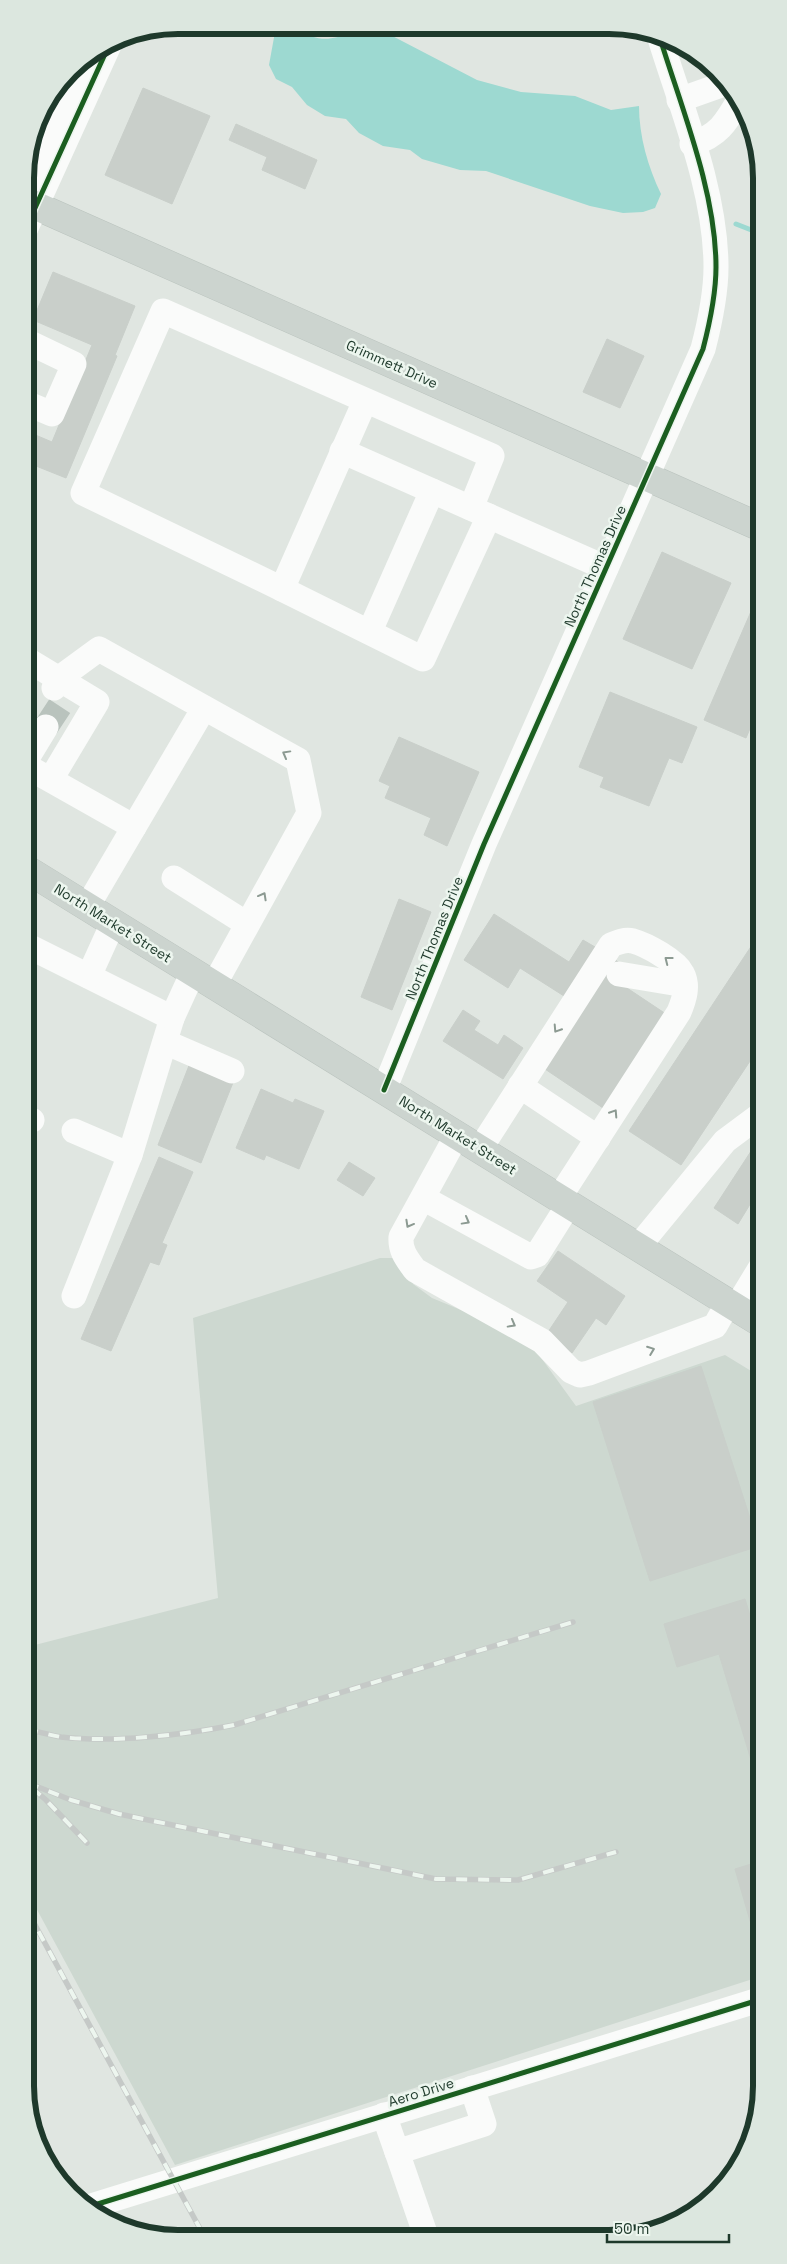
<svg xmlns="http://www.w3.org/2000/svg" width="787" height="2264" viewBox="0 0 787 2264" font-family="'Space Grotesk',sans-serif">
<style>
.built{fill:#cdd8d0}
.water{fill:#9dd9d1}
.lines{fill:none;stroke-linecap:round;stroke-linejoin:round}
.stream{stroke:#9dd9d1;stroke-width:5}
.building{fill:#c9cfca;stroke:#c9cfca}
.minor-tunnel{stroke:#b9c3bd;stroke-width:25;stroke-dasharray:25 12;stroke-linecap:butt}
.major-casing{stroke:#bac3be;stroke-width:29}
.minor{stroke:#fafbfa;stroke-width:25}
.major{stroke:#ccd4cf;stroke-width:28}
.rail-casing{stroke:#c5c9c7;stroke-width:5.5}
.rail{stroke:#edf6ef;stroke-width:4;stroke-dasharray:11;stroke-linecap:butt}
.cycleway-casing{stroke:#edf6ef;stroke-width:8}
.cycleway{stroke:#1b5e20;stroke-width:5}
.oneway{stroke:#8c9a92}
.labels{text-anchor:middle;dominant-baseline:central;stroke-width:5;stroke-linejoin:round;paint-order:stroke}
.street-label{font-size:14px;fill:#1e392b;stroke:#edf6ef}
.rim{fill:none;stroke:#1e392b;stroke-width:6}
</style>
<rect width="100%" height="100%" fill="#e0e6e1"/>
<polygon class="built" points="380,1258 402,1258 413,1284 432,1298 526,1337 576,1406 725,1355 761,1377 762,1976 175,2165 28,1893 27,1647 218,1598 193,1318"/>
<path class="water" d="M 292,26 C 332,53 340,29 377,28 L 477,80 L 521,92 L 575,96 L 611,110 L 639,106 C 639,136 648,167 661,194 L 655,208 L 643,212 L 623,213 L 590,206 L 486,171 L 460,170 L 422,159 L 410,150 L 383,146 L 359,133 L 346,119 L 325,116 L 307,105 L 292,87 L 276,79 L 269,65 L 275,32 Z"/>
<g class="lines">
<polyline class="stream" points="736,224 759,233"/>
</g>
<g class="building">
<polygon points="143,88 210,116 172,204 105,175"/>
<polygon points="236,124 317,160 305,189 262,170 267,157 229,140"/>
<polygon points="53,272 135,306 115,355 117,356 66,478 26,462 26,431 52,442 92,345 33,320"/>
<polygon points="607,339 644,356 620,408 583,392"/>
<polygon points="662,552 731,583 692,669 623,639"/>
<polygon points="759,593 760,705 746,738 704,720"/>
<polygon points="610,692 697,727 682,763 669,758 649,806 600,787 604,777 579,767"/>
<polygon points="399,737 479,772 447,846 424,835 431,818 385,798 390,786 379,781"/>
<polygon points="399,899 431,912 392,1010 361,997"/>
<polygon points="494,914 569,962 583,940 595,947 564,996 520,968 508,988 464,960"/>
<polygon points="754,942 760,946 760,1046 681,1165 629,1131"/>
<polygon points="611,957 621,964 612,978 666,1014 603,1108 539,1065"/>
<polygon points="463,1010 480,1021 474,1030 498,1045 504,1035 523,1048 503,1079 443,1041"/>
<polygon points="190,1063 234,1080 201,1163 158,1145"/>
<polygon points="261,1089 293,1103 295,1099 324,1111 299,1169 266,1155 264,1160 236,1148"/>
<polygon points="757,1142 760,1144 760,1188 738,1224 714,1208"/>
<polygon points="159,1157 193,1172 162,1243 167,1245 159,1265 150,1262 111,1351 81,1339"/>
<polygon points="349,1162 375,1178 363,1196 337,1180"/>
<polygon points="27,1228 34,1231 27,1247"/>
<polygon points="558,1251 625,1296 606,1325 596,1318 572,1353 546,1335 568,1302 537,1281"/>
<polygon points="701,1366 759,1546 650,1581 593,1402"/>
<polygon points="745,1599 761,1652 761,1793 719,1654 677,1667 664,1624"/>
<polygon points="761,1861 761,1947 758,1948 735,1869"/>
</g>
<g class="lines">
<polyline class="minor-tunnel" points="46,727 67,695"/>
<defs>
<g id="major">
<polyline points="25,201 760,527"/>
<polyline points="26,869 761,1323"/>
</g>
</defs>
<use href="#major" class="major-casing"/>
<g class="minor">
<polyline points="679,100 727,83"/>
<path d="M 692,144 C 718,136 726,123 739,100"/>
<polyline points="25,173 78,62"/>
<polyline points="25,230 110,43"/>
<polyline points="26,341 74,364 52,414 26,403"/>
<polyline points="365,401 282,589 83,493 163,311 492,456 471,508"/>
<polyline points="342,451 606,568"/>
<polyline points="282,589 423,659 489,516"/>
<polyline points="370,631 432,491"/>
<polyline points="26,659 97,702 51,779"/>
<polyline points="54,688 58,679 99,649 298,760 309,813 214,985"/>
<polyline points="26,760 46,727"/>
<polyline points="26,766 134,827 87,907"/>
<polyline points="134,827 204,708"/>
<polyline points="174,878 247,924"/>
<polyline points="26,945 172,1018 130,1155 74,1296"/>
<polyline points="619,974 685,985"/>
<polyline points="89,976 113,923"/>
<polyline points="172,1018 193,972"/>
<polyline points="165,1042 232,1071"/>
<polyline points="520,1086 598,1138"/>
<path d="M 384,1090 L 484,844 L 703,349 C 710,322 716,295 716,267 C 716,191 681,107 659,35"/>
<polyline points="27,1118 32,1120"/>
<polyline points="74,1131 130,1155"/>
<path d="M 457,1135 L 401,1237 C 400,1251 407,1259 415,1270 L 542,1341 L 571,1371 L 580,1375 L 589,1373 L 715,1326 L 728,1303"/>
<path d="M 480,1149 L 611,945 C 618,942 625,939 633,941 C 647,945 676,961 682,973 C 689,986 684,1000 679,1012 L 559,1198"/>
<polyline points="423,1198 531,1257 537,1255 569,1204"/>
<polyline points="638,1247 725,1141 760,1115"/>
<polyline points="736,1308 761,1267"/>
<polyline points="384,2115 397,2152 484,2124 472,2088"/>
<polyline points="397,2152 426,2236"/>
<polyline points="88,2207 762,1999"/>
</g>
<use href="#major" class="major"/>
<defs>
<g id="rail">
<path d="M 27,1729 C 39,1732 50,1735 61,1737 C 113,1743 183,1735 234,1725 L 573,1622"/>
<polyline points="28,1783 71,1800 119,1814 436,1879 518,1880 616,1852"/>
<polyline points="32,1788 46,1800 87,1843"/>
<polyline points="28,1912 204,2236"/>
</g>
</defs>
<use href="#rail" class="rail-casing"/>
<use href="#rail" class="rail"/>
<defs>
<g id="cycleway">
<polyline points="25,230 110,43"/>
<path d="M 384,1090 L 484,844 L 703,349 C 710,322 716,295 716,267 C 716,191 681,107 659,35"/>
<polyline points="88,2207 762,1999"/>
</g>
</defs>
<use href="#cycleway" class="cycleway-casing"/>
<use href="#cycleway" class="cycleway"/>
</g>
<defs><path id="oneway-chevron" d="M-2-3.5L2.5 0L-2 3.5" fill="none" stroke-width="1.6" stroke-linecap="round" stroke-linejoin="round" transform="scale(1.25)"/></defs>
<g class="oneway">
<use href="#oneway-chevron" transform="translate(286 754) rotate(-151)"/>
<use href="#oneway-chevron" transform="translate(263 896) rotate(-61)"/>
<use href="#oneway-chevron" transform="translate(668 960) rotate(-142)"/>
<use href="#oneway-chevron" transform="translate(557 1029) rotate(123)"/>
<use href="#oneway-chevron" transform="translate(614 1113) rotate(-57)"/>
<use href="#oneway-chevron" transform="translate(466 1221) rotate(29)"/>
<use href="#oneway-chevron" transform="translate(409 1224) rotate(119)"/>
<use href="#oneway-chevron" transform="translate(512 1324) rotate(29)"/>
<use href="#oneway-chevron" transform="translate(651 1350) rotate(-21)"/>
</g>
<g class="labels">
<g class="street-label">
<text transform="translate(392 364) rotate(24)">Grimmett Drive</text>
<text transform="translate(595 566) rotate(-66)">North Thomas Drive</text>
<text transform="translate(113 923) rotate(32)">North Market Street</text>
<text transform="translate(434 938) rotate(-68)">North Thomas Drive</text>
<text transform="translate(458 1135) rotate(32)">North Market Street</text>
<text transform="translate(421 2092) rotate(-17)">Aero Drive</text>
</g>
</g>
<path d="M0 0H787V2264H0ZM178 34H609A144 144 0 0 1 753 178V2086A144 144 0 0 1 609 2230H178A144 144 0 0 1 34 2086V178A144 144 0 0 1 178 34Z" fill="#dce7df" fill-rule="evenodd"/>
<path class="rim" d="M178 34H609A144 144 0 0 1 753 178V2086A144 144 0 0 1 609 2230H178A144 144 0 0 1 34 2086V178A144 144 0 0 1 178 34Z"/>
<path d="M607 2234v8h122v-8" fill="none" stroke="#1e392b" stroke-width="2.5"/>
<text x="614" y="2234" font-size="15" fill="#1e392b" stroke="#edf6ef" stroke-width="4" paint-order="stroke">50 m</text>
</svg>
